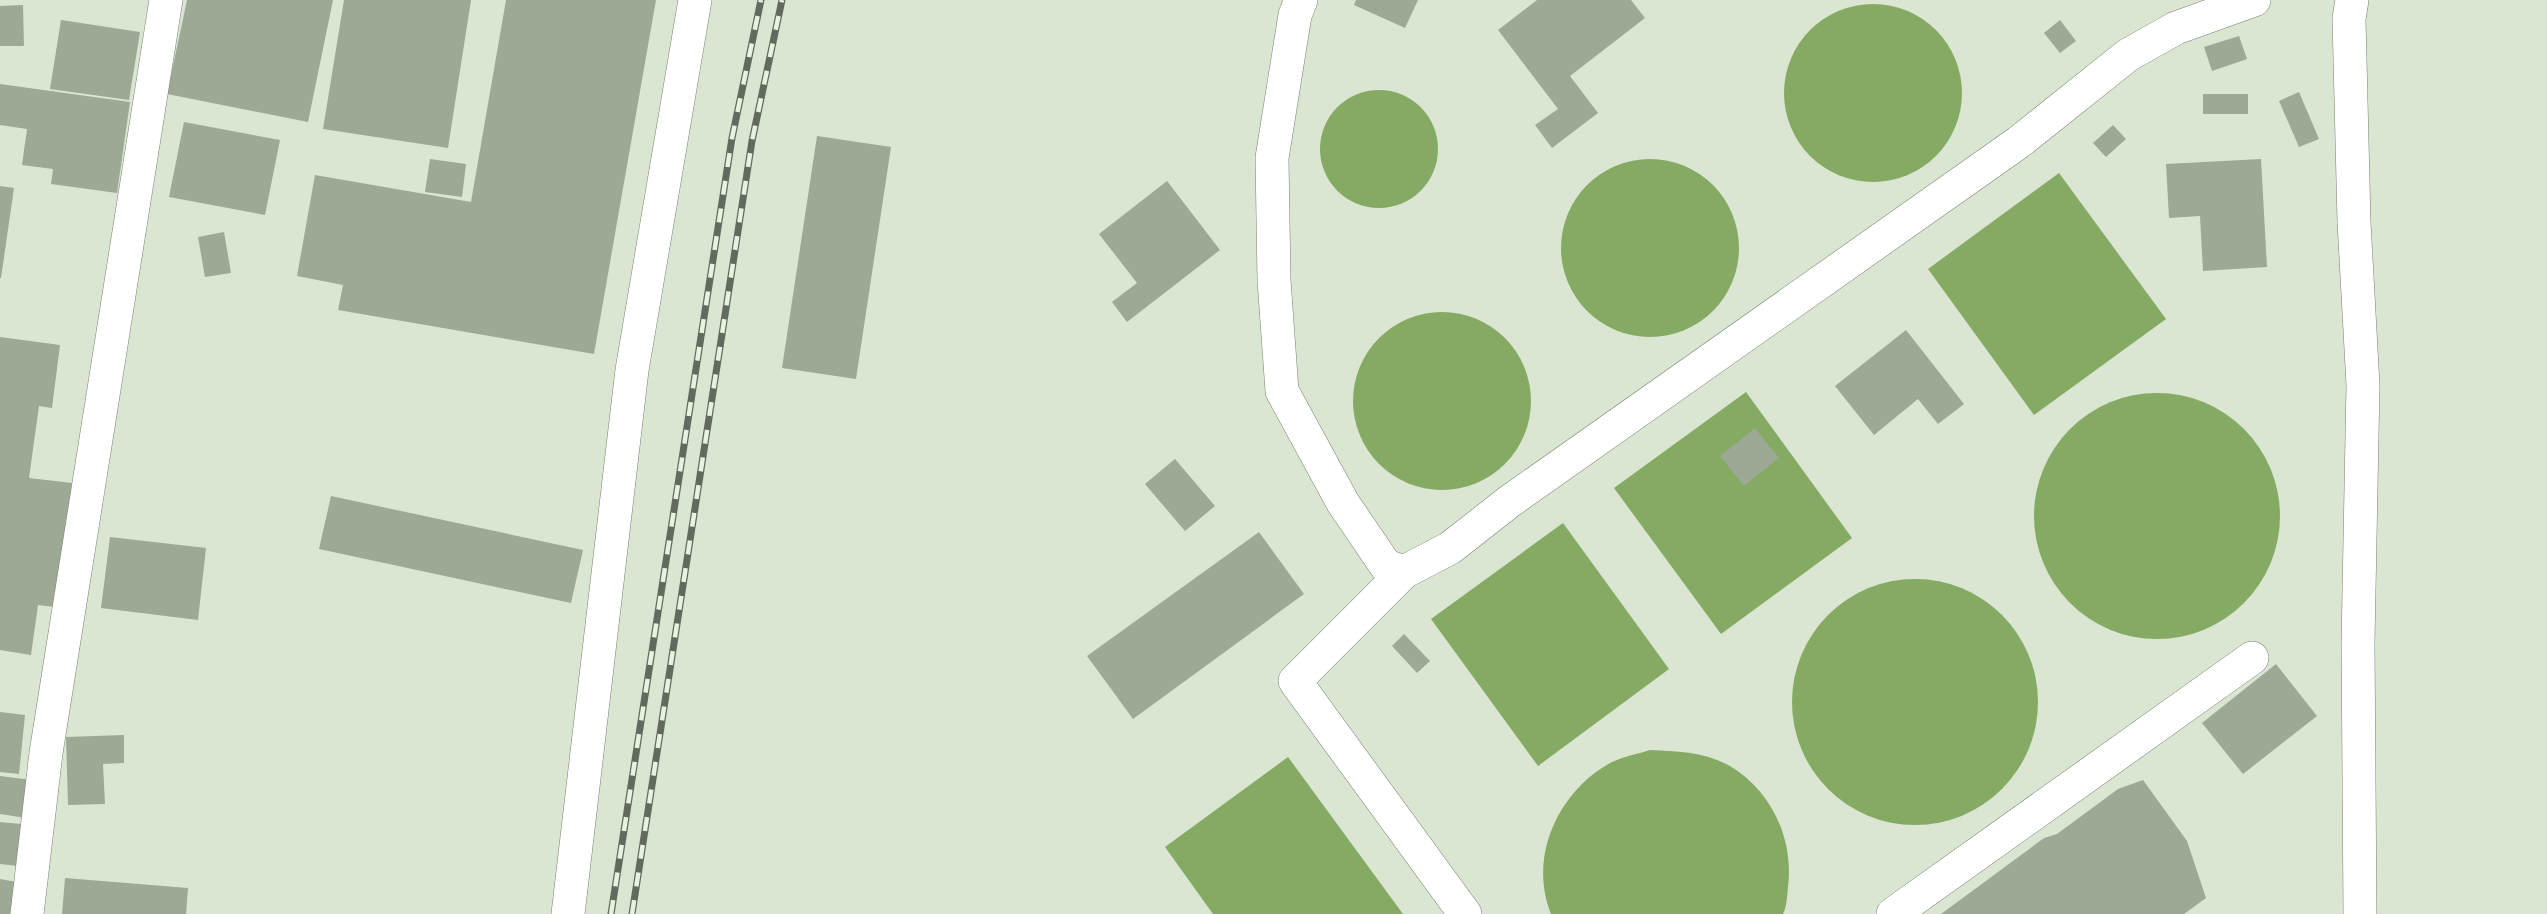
<svg xmlns="http://www.w3.org/2000/svg" width="2547" height="914" viewBox="0 0 2547 914" font-family="'Public Sans',sans-serif">
<style>
.water{fill:#84aa63}
.building{fill:#9da895}
.lines{fill:none;stroke-linecap:round;stroke-linejoin:round}
.minor-casing{stroke:#77826f;stroke-width:34}
.minor{stroke:#fff;stroke-width:33}
.rail-casing{stroke:#626a5e;stroke-width:7}
.rail{stroke:#e7f3df;stroke-width:4.5;stroke-dasharray:14;stroke-linecap:butt}
</style>
<rect width="100%" height="100%" fill="#dae6d2"/>
<g class="water">
<circle cx="1873" cy="93" r="89"/>
<circle cx="1379" cy="149" r="59"/>
<circle cx="1650" cy="248" r="89"/>
<polygon points="2059,173 2166,319 2034,415 1928,269"/>
<circle cx="1442" cy="401" r="89"/>
<polygon points="1746,392 1852,538 1721,634 1614,488"/>
<circle cx="2157" cy="516" r="123"/>
<polygon points="1563,523 1669,669 1538,766 1431,619"/>
<circle cx="1915" cy="702" r="123"/>
<path d="M 1650,750 C 1677,751 1705,752 1730,766 C 1772,791 1794,840 1788,887 C 1787,896 1787,906 1783,914 L 1551,914 C 1528,857 1558,792 1610,763 C 1622,757 1637,754 1650,750 Z"/>
<polygon points="1288,757 1403,914 1213,914 1165,847"/>
</g>
<g class="building">
<polygon points="187,0 333,0 308,122 167,94"/>
<polygon points="344,0 471,0 448,148 323,129"/>
<polygon points="506,0 656,0 594,354 338,310 343,285 297,276 315,175 471,202"/>
<polygon points="1356,0 1418,0 1405,28 1354,5"/>
<polygon points="1537,0 1631,0 1645,18 1570,76 1598,113 1552,148 1535,125 1558,109 1498,30"/>
<polygon points="23,5 24,46 0,46 0,6"/>
<polygon points="61,20 140,32 129,100 50,89"/>
<polygon points="2060,20 2076,41 2060,53 2044,33"/>
<polygon points="2239,36 2247,59 2212,71 2204,47"/>
<polygon points="0,84 130,102 117,193 51,184 53,169 22,165 27,129 0,125"/>
<polygon points="2299,92 2319,139 2299,147 2279,101"/>
<rect x="2203" y="94" width="45" height="20"/>
<polygon points="184,122 280,140 265,215 169,197"/>
<polygon points="2113,125 2126,139 2106,157 2093,143"/>
<polygon points="817,136 891,147 856,379 782,368"/>
<polygon points="430,159 466,164 462,197 425,192"/>
<polygon points="2261,159 2267,267 2203,271 2200,216 2169,218 2166,164"/>
<polygon points="1167,181 1220,250 1127,322 1112,302 1137,283 1099,234"/>
<polygon points="0,186 14,188 1,278 0,278"/>
<polygon points="224,232 231,273 205,277 198,237"/>
<polygon points="1906,330 1964,404 1938,424 1918,399 1874,435 1835,386"/>
<polygon points="0,337 60,345 52,408 39,406 29,478 72,483 55,607 38,605 31,655 0,650"/>
<polygon points="1755,428 1779,458 1744,486 1720,456"/>
<polygon points="1175,459 1215,506 1185,531 1145,484"/>
<polygon points="331,496 583,550 571,603 319,549"/>
<polygon points="1259,532 1304,594 1133,719 1087,656"/>
<polygon points="110,537 206,548 198,620 101,608"/>
<polygon points="1404,634 1430,661 1417,673 1392,646"/>
<polygon points="2276,664 2317,716 2243,774 2202,723"/>
<polygon points="0,712 25,715 19,774 0,772"/>
<polygon points="124,735 124,763 103,764 105,804 68,805 66,737"/>
<polygon points="0,776 32,780 26,818 0,814"/>
<polygon points="2143,780 2187,841 2206,898 2184,914 1941,914 2044,838 2057,834 2118,789"/>
<polygon points="0,822 32,825 28,867 0,864"/>
<polygon points="65,878 188,888 186,914 62,914"/>
<polygon points="0,879 22,883 16,914 0,914"/>
</g>
<g class="lines">
<defs>
<g id="minor">
<polyline points="1301,0 1295,15 1272,158 1274,280 1282,391 1343,503 1386,566 1404,572 1450,548 1510,501 2019,142 2128,55 2176,28 2254,0"/>
<polyline points="2352,0 2349,19 2354,222 2363,385 2358,643 2360,914"/>
<polyline points="1404,572 1295,681 1465,914"/>
<polyline points="27,914 46,753 166,0"/>
<polyline points="568,914 632,370 695,0"/>
<polyline points="1893,914 2252,658"/>
</g>
</defs>
<use href="#minor" class="minor-casing"/>
<use href="#minor" class="minor"/>
<defs>
<g id="rail">
<polyline points="611,914 732,138 761,0"/>
<polyline points="632,914 752,141 782,0"/>
</g>
</defs>
<use href="#rail" class="rail-casing"/>
<use href="#rail" class="rail"/>
</g>
</svg>
